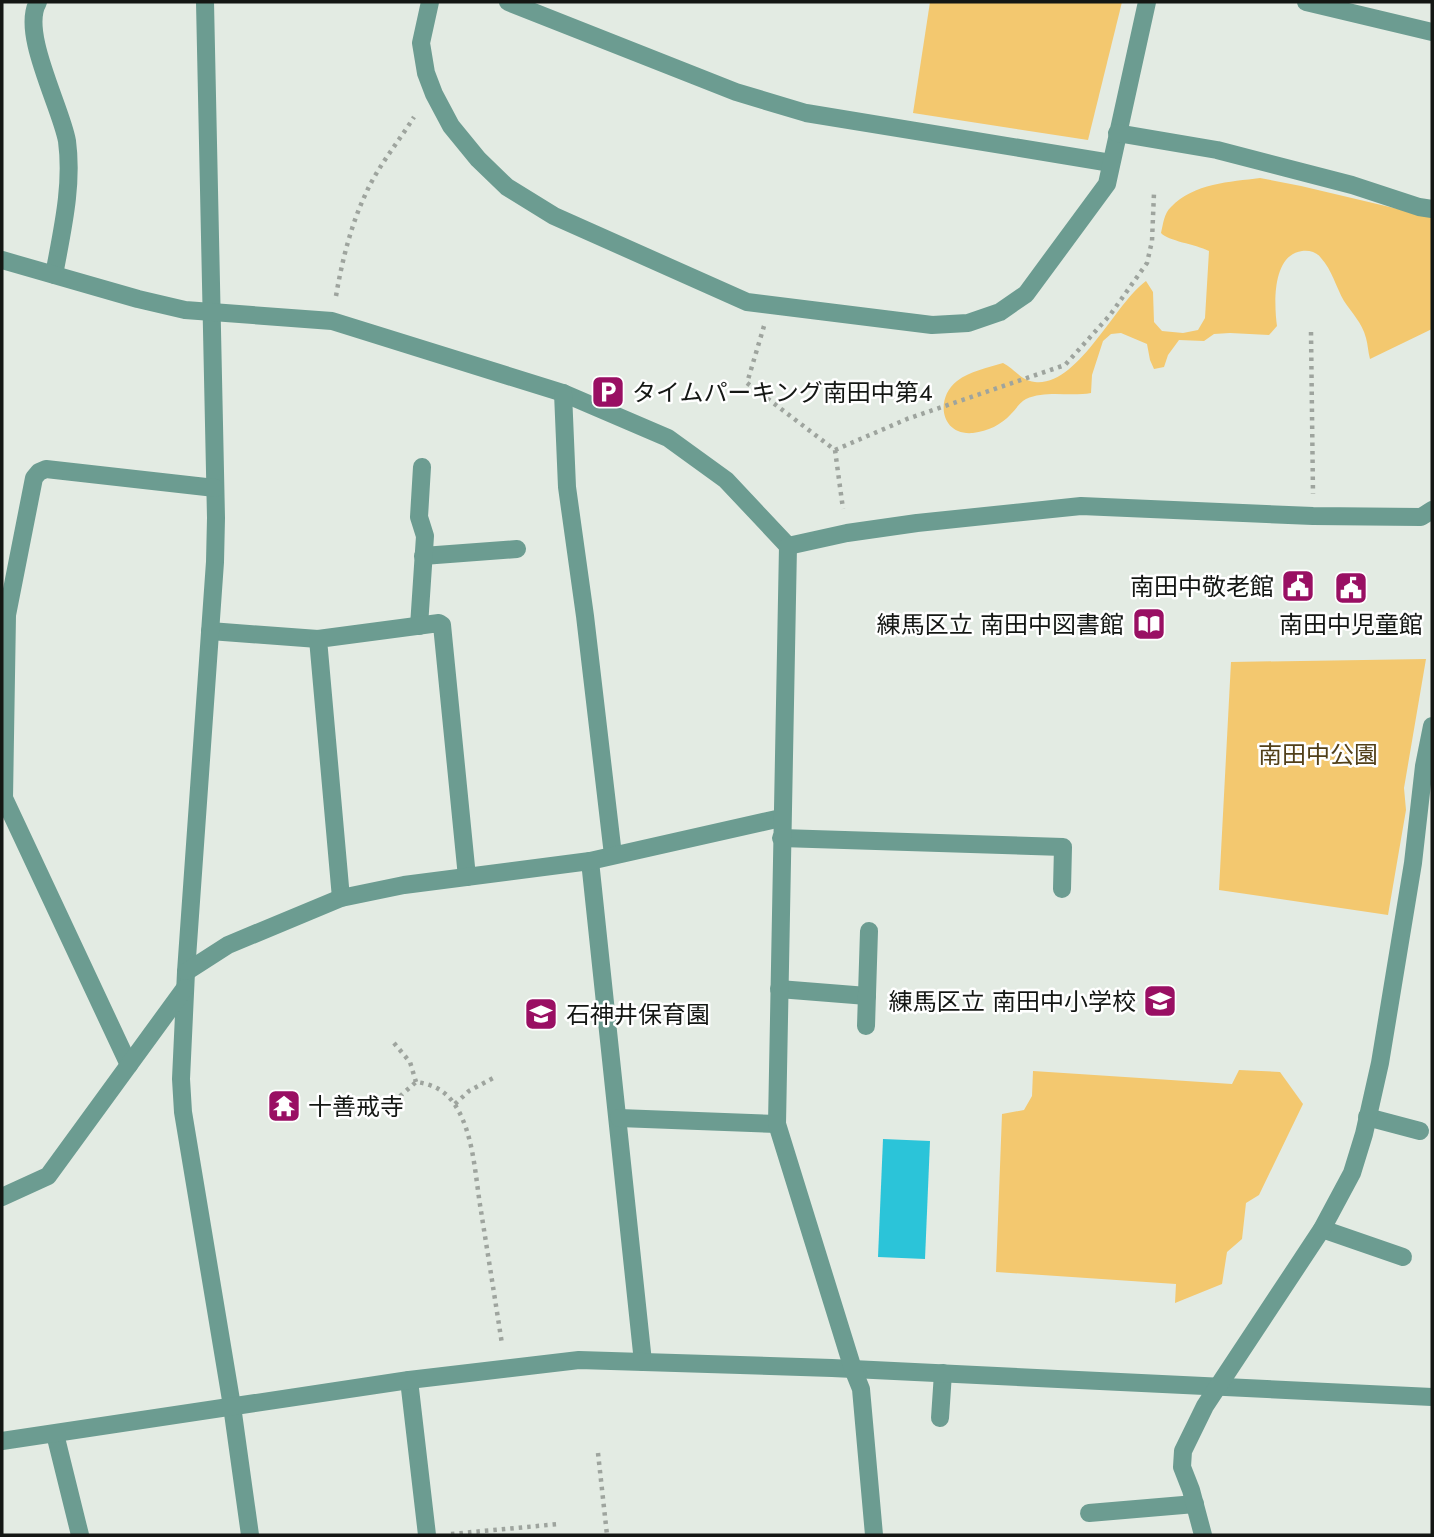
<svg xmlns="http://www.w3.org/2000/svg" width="1434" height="1537" viewBox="0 0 1434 1537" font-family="Jost,'Noto Sans JP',sans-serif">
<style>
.green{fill:#f3c86f}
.water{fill:#2bc4d9}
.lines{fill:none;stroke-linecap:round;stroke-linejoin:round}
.path{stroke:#9ea49e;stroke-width:4.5;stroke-dasharray:3.5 5;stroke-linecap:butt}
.lane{stroke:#6c9c91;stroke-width:18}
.street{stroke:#6c9c91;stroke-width:18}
.labels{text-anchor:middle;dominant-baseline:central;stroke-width:5;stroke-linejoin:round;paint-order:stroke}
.poi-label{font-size:24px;fill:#141714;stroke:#fff;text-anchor:start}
.park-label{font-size:24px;fill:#524019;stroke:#fff}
</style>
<rect width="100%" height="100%" fill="#e3ebe3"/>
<g class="green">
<polygon points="930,2 1122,2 1088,140 913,113"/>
<path d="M 1260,178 L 1301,186 L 1432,217 L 1432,329 L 1370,359 C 1368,352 1368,345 1366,338 C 1362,323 1352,313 1344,301 C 1336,287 1332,270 1321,258 C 1317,252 1309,250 1302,251 C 1272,255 1274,304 1277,326 L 1269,335 L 1230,333 L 1214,334 L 1204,341 L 1179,340 L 1168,355 L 1164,367 L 1154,369 L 1150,360 L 1147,344 L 1121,333 L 1111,334 L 1103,341 L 1092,375 L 1091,393 C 1070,397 1046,390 1026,399 C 1020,402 1016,409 1011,414 C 1001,425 988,431 973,433 C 940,436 935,398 957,381 C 970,371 987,368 1003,363 C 1015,369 1020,380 1035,382 C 1078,387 1115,303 1146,281 L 1153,292 L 1154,322 L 1162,331 L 1183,333 L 1198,330 L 1205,318 L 1209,251 C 1195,244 1168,241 1161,233 C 1163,225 1164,213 1171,207 C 1194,183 1230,182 1260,178 Z"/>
<polygon points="1426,659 1404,788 1406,810 1388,915 1219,890 1231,662"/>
<polygon points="1239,1070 1280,1072 1303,1104 1259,1195 1246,1203 1242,1239 1227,1252 1222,1284 1175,1303 1176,1284 996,1272 1002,1114 1024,1110 1032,1096 1033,1071 1232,1084"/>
</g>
<polygon class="water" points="883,1139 930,1141 925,1259 878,1257"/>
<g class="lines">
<g class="path">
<path d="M 336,296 C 342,261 351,224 367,191 C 379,165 399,141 414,117"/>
<polyline points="764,326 747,383 835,450 843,509"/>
<polyline points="1311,332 1313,494"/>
<polyline points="835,450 907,419 1065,365 1110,315 1147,263 1152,241 1154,193"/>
<polyline points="394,1043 410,1062 416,1082"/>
<path d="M 358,1101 L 399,1097 L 416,1082 C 431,1084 443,1089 453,1102 C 474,1131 475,1176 481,1211 C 488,1255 495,1299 502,1344"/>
<polyline points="455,1104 469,1091 495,1077"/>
<polyline points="598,1453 607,1535"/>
<polyline points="451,1534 559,1524"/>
</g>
<g class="lane">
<path d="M 38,2 C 20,32 61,107 67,141 C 73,186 62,231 54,275"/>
<polyline points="508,2 736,92 806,113 1111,163"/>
<polyline points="1306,2 1432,32"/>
<polyline points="423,556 517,549"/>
<polyline points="419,626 425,536 419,517 422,467"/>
<polyline points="210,631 318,639"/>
<polyline points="781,838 1063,847 1062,889"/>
<polyline points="590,861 643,1362"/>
<polyline points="341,898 318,639 439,623 442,625 467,877"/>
<polyline points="779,989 867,996"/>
<polyline points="866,1026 869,931"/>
<polyline points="1367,1117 1420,1131"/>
<polyline points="619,1118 777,1124"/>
<polyline points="1322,1229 1403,1257"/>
<polyline points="409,1380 427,1535"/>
<polyline points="940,1418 943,1373"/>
<polyline points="1089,1513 1195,1504"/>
</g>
<g class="street">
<polyline points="205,2 216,518 215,562 186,972 181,1079 183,1112 232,1406 250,1535"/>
<polyline points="430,2 421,43 426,73 434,94 451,126 478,159 507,187 554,216 747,302 932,325 968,323 1000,312 1026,294 1107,184 1147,2"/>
<polyline points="1117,133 1217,150 1352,185 1419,207 1432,209"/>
<polyline points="2,260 138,299 185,310 332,321 563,393 668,438 726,480 788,546"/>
<polyline points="563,393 567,487 585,616 613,855"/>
<polyline points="186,972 228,945 341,898 404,885 590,861 781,818"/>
<polyline points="129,1065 4,798 7,615 34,478 39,472 46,469 215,488"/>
<polyline points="2,1197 48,1176 185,988"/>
<polyline points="55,1434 80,1535"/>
<polyline points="2,1441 409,1380 579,1360 832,1368 1432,1397"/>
<polyline points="874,1535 861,1389 853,1369 777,1124 788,546 847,533 917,523 1081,506 1313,516 1421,517 1432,510"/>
<polyline points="1203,1535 1191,1490 1182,1467 1183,1451 1205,1406 1322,1229 1352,1173 1364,1134 1380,1063 1413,863 1424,766 1432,726"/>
</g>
</g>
<defs>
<symbol id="parking-square" viewBox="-11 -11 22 22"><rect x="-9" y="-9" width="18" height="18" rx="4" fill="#990f63" stroke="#fff"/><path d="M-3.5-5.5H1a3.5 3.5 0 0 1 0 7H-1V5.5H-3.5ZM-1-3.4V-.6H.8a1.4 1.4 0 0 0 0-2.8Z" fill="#fff"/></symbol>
<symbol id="civic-square" viewBox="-11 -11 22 22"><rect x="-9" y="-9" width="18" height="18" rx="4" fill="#990f63" stroke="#fff"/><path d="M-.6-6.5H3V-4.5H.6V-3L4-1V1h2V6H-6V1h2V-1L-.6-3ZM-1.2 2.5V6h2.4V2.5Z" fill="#fff"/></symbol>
<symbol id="library-square" viewBox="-11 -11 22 22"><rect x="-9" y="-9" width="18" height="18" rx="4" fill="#990f63" stroke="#fff"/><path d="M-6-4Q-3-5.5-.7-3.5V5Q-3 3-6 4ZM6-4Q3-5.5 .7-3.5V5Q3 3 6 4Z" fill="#fff"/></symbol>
<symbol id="school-square" viewBox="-11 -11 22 22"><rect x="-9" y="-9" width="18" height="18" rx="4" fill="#990f63" stroke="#fff"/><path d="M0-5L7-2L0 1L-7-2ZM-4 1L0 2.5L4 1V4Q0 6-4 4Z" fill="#fff"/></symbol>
<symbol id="temple-square" viewBox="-11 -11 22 22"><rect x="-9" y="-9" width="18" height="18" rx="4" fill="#990f63" stroke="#fff"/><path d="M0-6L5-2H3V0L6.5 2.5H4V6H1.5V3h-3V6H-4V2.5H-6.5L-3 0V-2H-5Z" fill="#fff"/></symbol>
</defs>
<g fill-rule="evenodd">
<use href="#parking-square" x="589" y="373" width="38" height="38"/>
<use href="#civic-square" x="1279" y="567" width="38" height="38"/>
<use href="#civic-square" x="1332" y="569" width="38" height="38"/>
<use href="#library-square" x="1130" y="605" width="38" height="38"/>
<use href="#school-square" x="1141" y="982" width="38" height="38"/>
<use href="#school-square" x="522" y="995" width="38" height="38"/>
<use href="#temple-square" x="265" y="1087" width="38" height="38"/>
</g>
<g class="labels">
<g class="poi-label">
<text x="632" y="392">タイムパーキング南田中第4</text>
<text x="1274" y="586" text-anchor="end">南田中敬老館</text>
<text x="1124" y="624" text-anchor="end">練馬区立 南田中図書館</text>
<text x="1351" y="624" text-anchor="middle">南田中児童館</text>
<text x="1136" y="1001" text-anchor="end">練馬区立 南田中小学校</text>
<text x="566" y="1014">石神井保育園</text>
<text x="308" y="1106">十善戒寺</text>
</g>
<g class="park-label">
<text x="1318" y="754">南田中公園</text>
</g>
</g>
<rect width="1434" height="1537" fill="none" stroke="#141714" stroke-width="7"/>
</svg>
